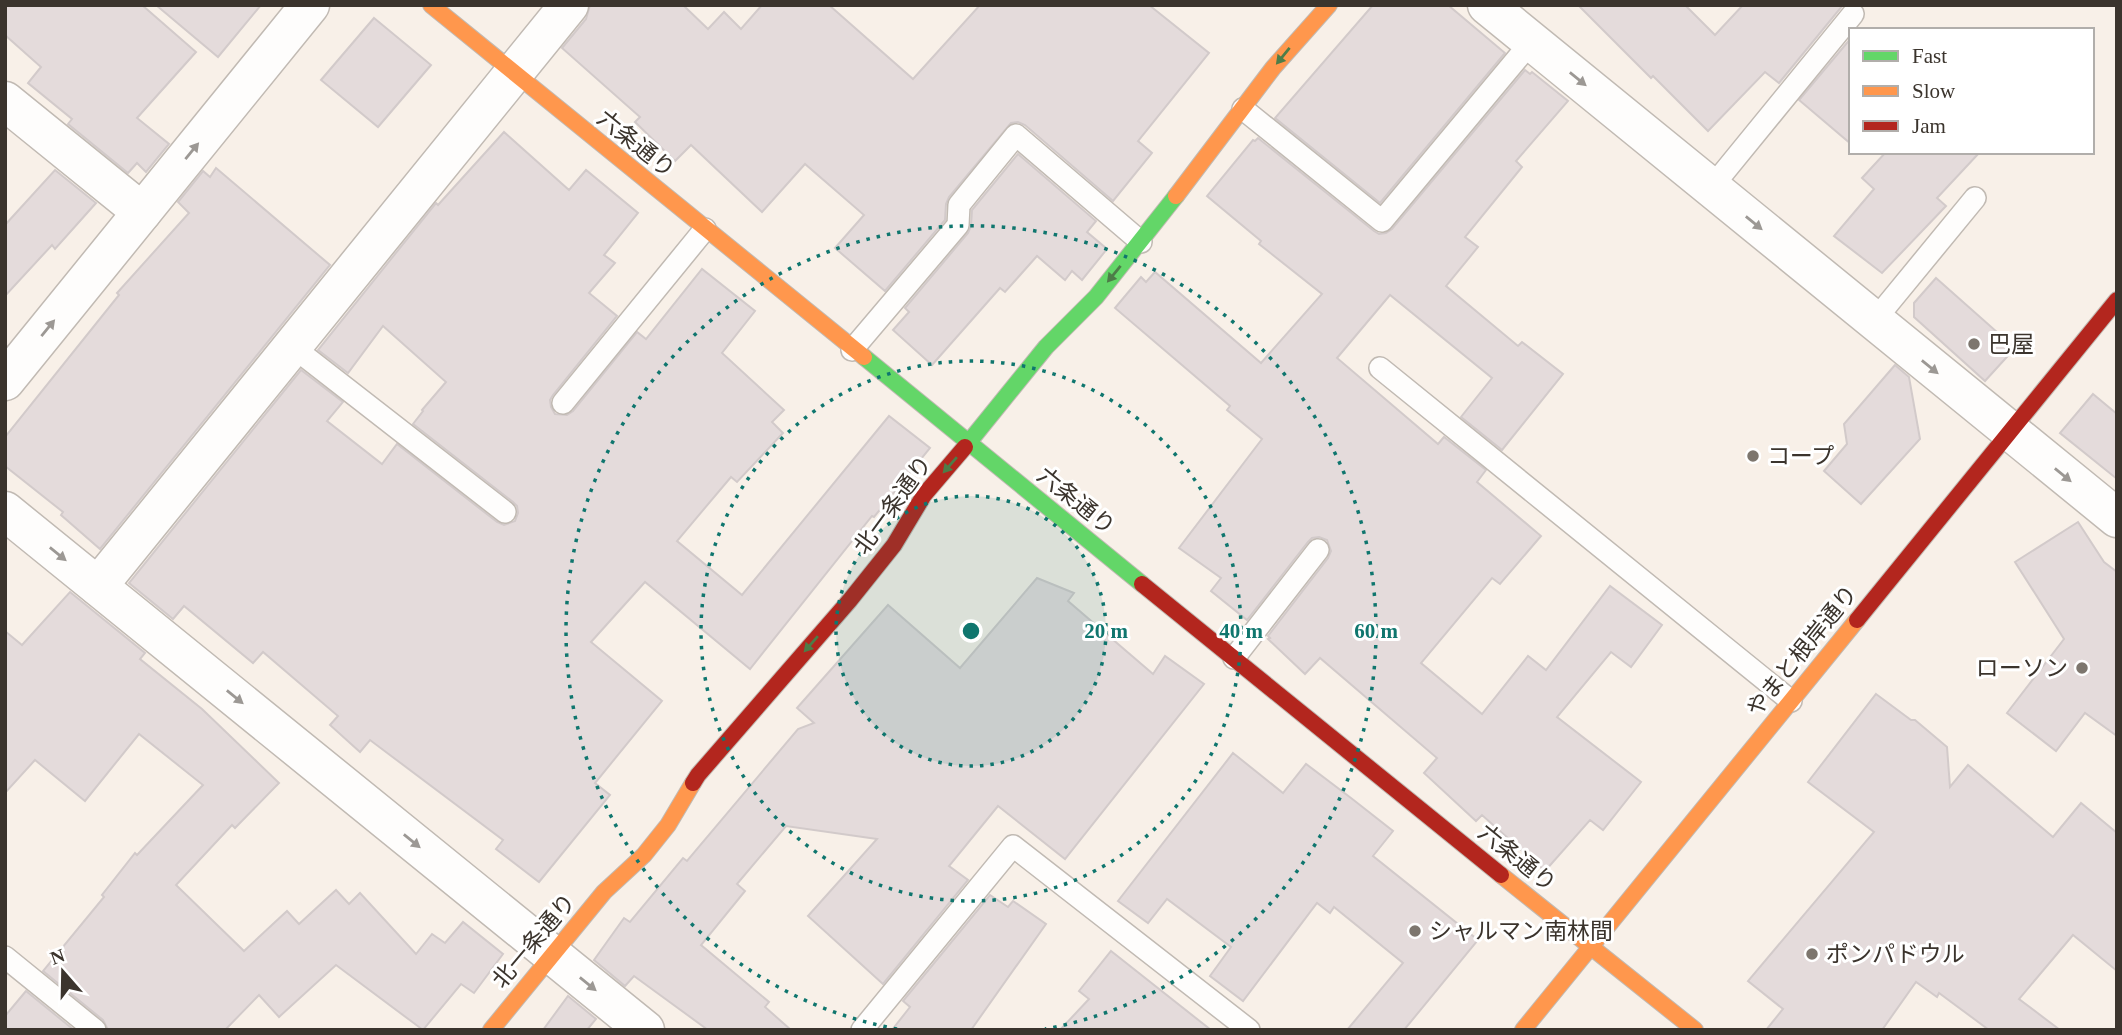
<svg xmlns="http://www.w3.org/2000/svg" width="2122" height="1035" viewBox="0 0 2122 1035" font-family="'Times New Roman','Noto Sans JP',serif">
<style>
.building{fill:#e4dbdb;stroke:#d2caca;stroke-width:2}
.lines{fill:none;stroke-linecap:round;stroke-linejoin:round}
.lane-casing{stroke:#c1bab3;stroke-width:24}
.street-casing{stroke:#c1bab3;stroke-width:41}
.fast-casing{stroke:#c1bab3;stroke-width:18}
.slow-casing{stroke:#c1bab3;stroke-width:18}
.jam-casing{stroke:#c1bab3;stroke-width:18}
.lane{stroke:#fefdfc;stroke-width:21}
.street{stroke:#fefdfc;stroke-width:38}
.fast{stroke:#63d668;stroke-width:16}
.slow{stroke:#ff974d;stroke-width:16}
.jam{stroke:#b3261e;stroke-width:16}
.oneway{fill:#4d7d48}
.oneway2{fill:#9c9894}
.ring{fill:none;stroke:#0f766e;stroke-width:3.5;stroke-dasharray:3.5 7}
.poi-dot{fill:#7d766e;stroke:#fff;stroke-width:2.5}
.labels{text-anchor:middle;dominant-baseline:central;stroke-width:6;stroke-linejoin:round;paint-order:stroke}
.street-label{font-size:23px;fill:#3b342d;stroke:#fff}
.poi-label{font-size:23px;fill:#3b342d;stroke:#fff;text-anchor:start}
.centre{fill:#0f766e;stroke:#fff;stroke-width:3.5}
.ring-label{font-size:21px;text-anchor:middle;font-weight:bold;fill:#0f766e;stroke:#fff;stroke-width:6;stroke-linejoin:round;paint-order:stroke}
</style>
<rect width="100%" height="100%" fill="#f8f0e8"/>
<g class="building">
<polygon points="5,5 142,5 196,52 137,118 169,144 146,172 137,163 128,173 68,124 72,119 28,83 41,67 5,35"/>
<polygon points="156,5 261,5 218,57"/>
<polygon points="590,5 683,5 708,29 724,12 741,29 762,5 829,5 913,79 980,5 1149,5 1209,53 1138,141 1152,153 1113,201 1025,125 1018,122 1011,123 949,197 946,204 945,220 885,291 835,248 864,215 805,164 762,212 691,145 675,161 635,122 640,117 562,48 586,19"/>
<polygon points="1373,5 1448,5 1505,53 1380,203 1275,118"/>
<polygon points="1578,5 1685,5 1715,35 1743,5 1843,5 1779,83 1765,72 1708,131 1653,76 1651,78"/>
<polygon points="374,18 431,65 378,127 321,80"/>
<polygon points="1851,38 1851,144 1799,100"/>
<polygon points="1525,70 1530,74 1532,72 1568,101 1516,161 1522,167 1465,237 1478,247 1446,286 1518,346 1522,342 1563,374 1502,450 1461,417 1492,378 1390,295 1337,358 1438,444 1444,437 1486,470 1477,482 1541,536 1500,584 1492,578 1421,663 1482,714 1528,656 1546,670 1610,586 1662,625 1631,667 1611,652 1557,717 1641,782 1603,830 1590,820 1545,871 1482,815 1476,821 1424,773 1437,758 1320,658 1305,674 1268,639 1270,638 1268,636 1328,558 1331,551 1327,540 1319,537 1312,538 1308,542 1247,620 1211,591 1221,578 1179,548 1262,439 1227,410 1230,406 1115,308 1141,277 1146,282 1155,272 1261,363 1322,294 1259,244 1261,241 1207,196 1253,140 1255,141 1258,138 1374,231 1379,234 1386,233 1392,229"/>
<polygon points="504,132 569,190 586,170 638,213 604,255 615,263 589,293 617,316 553,395 550,400 551,407 555,414 567,415 573,411 637,332 646,339 702,269 755,311 722,353 784,410 772,422 783,433 737,482 731,477 677,541 742,595 889,416 930,448 874,517 872,516 750,669 645,582 591,642 662,701 595,783 610,795 539,882 496,849 503,840 370,740 360,752 330,725 338,716 263,652 253,663 184,606 173,619 129,583 301,370 343,402 327,421 382,464 397,444 497,522 504,525 515,521 518,513 517,506 513,502 413,424 423,411 422,410 446,382 383,326 348,373 318,350 436,203 438,205"/>
<polygon points="1886,152 1980,152 1937,198 1946,206 1882,273 1834,236 1874,189 1862,178"/>
<polygon points="1018,154 1096,221 1087,232 1107,249 1082,280 1072,271 1065,280 1037,256 1005,292 1000,288 932,365 893,330 909,312 905,308 968,233 971,226 972,210"/>
<polygon points="216,168 330,265 100,549 61,515 63,512 5,466 5,437 119,295 117,293 189,213 178,202 203,171 210,177"/>
<polygon points="55,170 96,203 55,249 52,245 5,296 5,225"/>
<polygon points="1936,278 2015,348 1985,381 1914,317 1914,303"/>
<polygon points="1895,365 1909,377 1920,439 1861,504 1824,471 1847,444 1844,424"/>
<polygon points="2093,394 2117,414 2117,479 2060,433"/>
<polygon points="2078,522 2104,562 2117,572 2117,736 2085,713 2056,751 2007,713 2064,639 2015,562"/>
<polygon points="1037,578 1074,593 1068,601 1153,674 1165,656 1204,684 1065,859 998,806 949,866 968,880 883,984 808,916 877,839 786,826 737,884 745,891 701,945 769,1002 765,1007 791,1030 708,1030 634,976 625,986 594,960 624,918 630,922 683,858 687,861 798,729 814,723 797,708 888,605 960,668"/>
<polygon points="70,592 145,653 140,659 202,709 279,783 235,828 232,825 176,885 244,951 287,911 299,924 336,890 349,904 360,893 416,954 432,934 445,943 463,922 503,954 474,993 461,984 423,1030 336,965 279,1017 259,995 225,1030 108,1030 103,1020 43,971 104,897 102,895 135,853 137,855 203,785 139,734 85,801 35,760 5,793 5,631 22,645"/>
<polygon points="1876,694 1911,720 1915,720 1947,747 1950,787 1968,765 2053,837 2081,803 2117,833 2117,971 2073,935 2019,999 2060,1030 1989,1030 1939,993 1937,997 1916,982 1882,1030 1766,1030 1783,1009 1748,981 1874,832 1808,782"/>
<polygon points="1233,753 1283,793 1306,764 1351,798 1393,831 1373,856 1478,940 1404,1030 1347,1030 1403,963 1334,907 1330,913 1317,903 1243,1001 1210,976 1231,947 1167,899 1148,923 1118,901"/>
<polygon points="990,895 1008,907 1013,901 1046,924 971,1030 892,1030 910,1007 903,1001"/>
<polygon points="1111,951 1211,1030 1060,1030 1089,999 1079,991"/>
<polygon points="26,991 74,1030 5,1030 5,1016"/>
<polygon points="568,996 596,1019 587,1030 543,1030"/>
</g>
<g class="lines">
<defs>
<g id="lane">
<polyline points="1243,109 1382,221 1532,41"/>
<polyline points="1711,188 1853,14"/>
<polyline points="1874,321 1975,198"/>
<polyline points="293,347 505,512"/>
<polyline points="852,350 958,225 959,205 1016,135 1141,242"/>
<polyline points="1380,368 1791,701"/>
<polyline points="563,403 705,229"/>
<polyline points="1234,658 1318,550"/>
<polyline points="5,957 95,1030"/>
<polyline points="862,1030 1013,846 1249,1030"/>
</g>
<g id="street">
<polyline points="1487,5 2117,518"/>
<polyline points="5,101 142,212"/>
<polyline points="5,381 310,5"/>
<polyline points="5,511 645,1030"/>
<polyline points="98,586 569,5"/>
</g>
<g id="fast">
<polyline points="864,357 1142,584"/>
<polyline points="965,447 1046,347 1096,297 1176,196"/>
</g>
<g id="slow">
<polyline points="431,5 864,357"/>
<polyline points="1176,196 1273,68 1329,5"/>
<polyline points="1501,875 1695,1030"/>
<polyline points="491,1030 604,892 644,855 668,825 693,783"/>
<polyline points="1523,1030 1857,620"/>
</g>
<g id="jam">
<polyline points="1142,584 1501,875"/>
<polyline points="1857,620 2117,300"/>
<polyline points="693,783 698,775 850,600 894,545 924,495 965,447"/>
</g>
</defs>
<use href="#lane" class="lane-casing"/>
<use href="#street" class="street-casing"/>
<use href="#fast" class="fast-casing"/>
<use href="#slow" class="slow-casing"/>
<use href="#jam" class="jam-casing"/>
<use href="#lane" class="lane"/>
<use href="#street" class="street"/>
<use href="#fast" class="fast"/>
<use href="#slow" class="slow"/>
<use href="#jam" class="jam"/>
</g>
<defs><path id="oneway-solid" d="M-6-.8H1V-3.2L6.5 0L1 3.2V.8H-6Z" transform="scale(1.75)"/></defs>
<g class="oneway">
<use href="#oneway-solid" transform="translate(1283 56) rotate(129)"/>
<use href="#oneway-solid" transform="translate(1114 274) rotate(129)"/>
<use href="#oneway-solid" transform="translate(950 465) rotate(131)"/>
<use href="#oneway-solid" transform="translate(811 644) rotate(131)"/>
</g>
<g class="oneway2">
<use href="#oneway-solid" transform="translate(1578 79) rotate(39)"/>
<use href="#oneway-solid" transform="translate(192 151) rotate(-51)"/>
<use href="#oneway-solid" transform="translate(1754 223) rotate(39)"/>
<use href="#oneway-solid" transform="translate(48 328) rotate(-51)"/>
<use href="#oneway-solid" transform="translate(1930 367) rotate(39)"/>
<use href="#oneway-solid" transform="translate(2063 475) rotate(39)"/>
<use href="#oneway-solid" transform="translate(58 554) rotate(39)"/>
<use href="#oneway-solid" transform="translate(235 697) rotate(39)"/>
<use href="#oneway-solid" transform="translate(412 841) rotate(39)"/>
<use href="#oneway-solid" transform="translate(588 984) rotate(39)"/>
</g>
<circle cx="971" cy="631" r="135" fill="#0f766e" fill-opacity=".12"/>
<g class="ring">
<circle cx="971" cy="631" r="135"/>
<circle cx="971" cy="631" r="270"/>
<path d="M897 1029A405 405 0 1 1 1045 1029"/>
</g>
<g class="poi-dot">
<circle cx="1974" cy="344" r="7"/>
<circle cx="1753" cy="456" r="7"/>
<circle cx="2082" cy="668" r="7"/>
<circle cx="1415" cy="931" r="7"/>
<circle cx="1812" cy="954" r="7"/>
</g>
<g class="labels">
<g class="street-label">
<text transform="translate(636 144) rotate(39)">六条通り</text>
<text transform="translate(1076 501) rotate(39)">六条通り</text>
<text transform="translate(893 505) rotate(-54)">北一条通り</text>
<text transform="translate(1802 651) rotate(-51)">やまと根岸通り</text>
<text transform="translate(1517 858) rotate(39)">六条通り</text>
<text transform="translate(534 941) rotate(-50)">北一条通り</text>
</g>
<g class="poi-label">
<text x="1988" y="344">巴屋</text>
<text x="1767" y="456">コープ</text>
<text x="2068" y="668" text-anchor="end">ローソン</text>
<text x="1429" y="931">シャルマン南林間</text>
<text x="1826" y="954">ポンパドウル</text>
</g>
</g>
<circle cx="971" cy="631" r="10" class="centre"/>
<g class="ring-label">
<text x="1106" y="638">20 m</text>
<text x="1241" y="638">40 m</text>
<text x="1376" y="638">60 m</text>
</g>
<rect width="2122" height="1035" fill="none" stroke="#3b342d" stroke-width="14"/>
<rect x="1849" y="28" width="245" height="126" fill="#ffffff" stroke="#b1aeab" stroke-width="2"/>
<rect x="1863" y="51" width="35" height="10" fill="#63d668" stroke="#b1aeab" stroke-width="2"/>
<text x="1912" y="63" font-size="21" fill="#3b342d">Fast</text>
<rect x="1863" y="86" width="35" height="10" fill="#ff974d" stroke="#b1aeab" stroke-width="2"/>
<text x="1912" y="98" font-size="21" fill="#3b342d">Slow</text>
<rect x="1863" y="121" width="35" height="10" fill="#b3261e" stroke="#b1aeab" stroke-width="2"/>
<text x="1912" y="133" font-size="21" fill="#3b342d">Jam</text>
<g transform="translate(63 972) rotate(340)" stroke="#ffffff" stroke-width="5" paint-order="stroke">
<path d="M0-5L12 26L0 18L-12 26Z" fill="#3b342d"/>
<text y="-10" font-size="19" font-weight="bold" text-anchor="middle" fill="#3b342d">N</text>
</g>
</svg>
